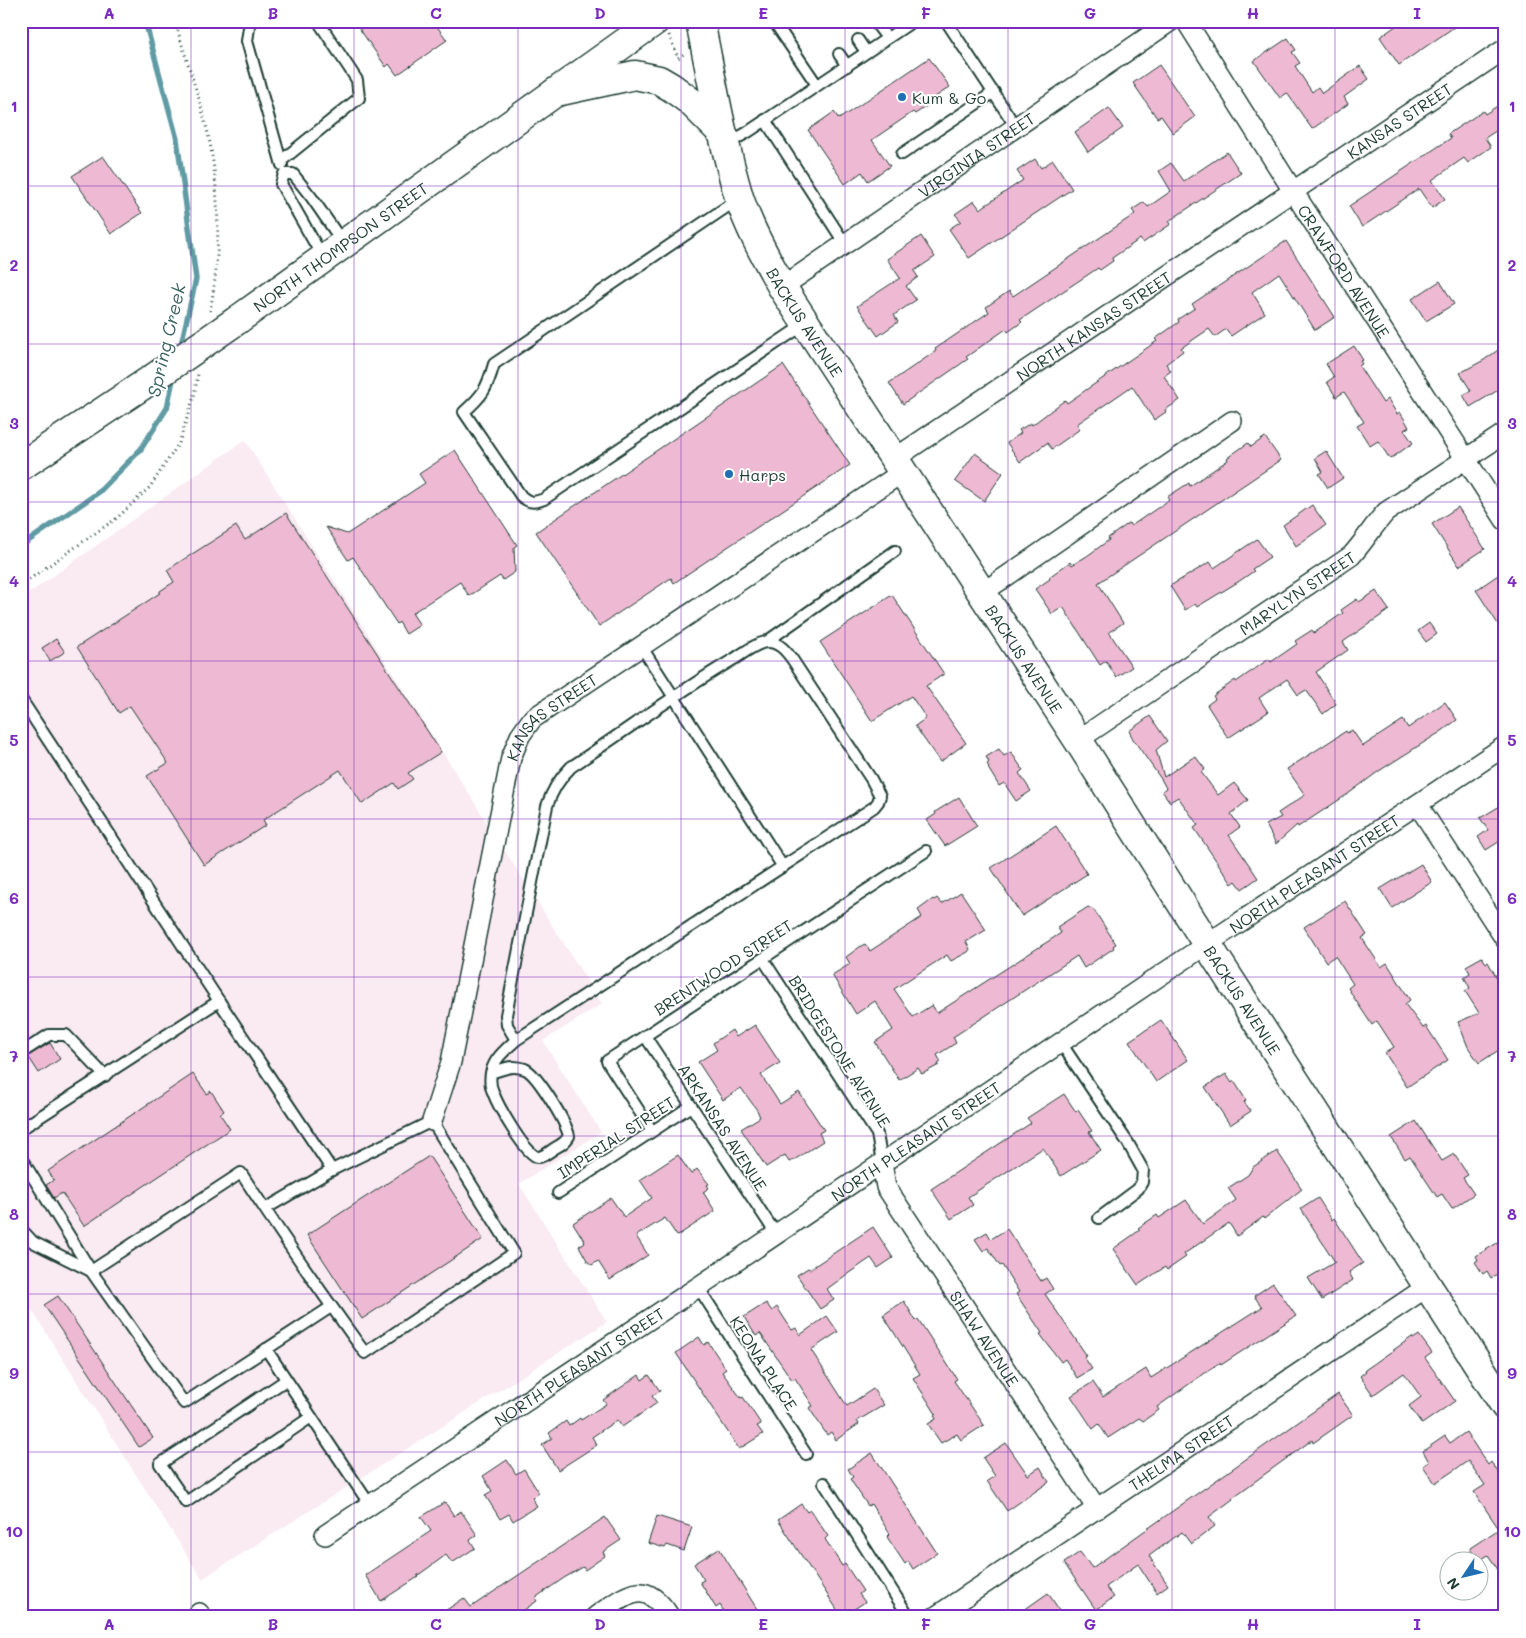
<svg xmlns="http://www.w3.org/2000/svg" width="1526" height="1638" viewBox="0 0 1526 1638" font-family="Mali,sans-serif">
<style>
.built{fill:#faeaf2}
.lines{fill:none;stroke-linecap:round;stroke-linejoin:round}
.stream{stroke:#619ba4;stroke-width:5.5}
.building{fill:#eeb9d2;stroke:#1f3d34}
.lane-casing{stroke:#1f3d34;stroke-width:14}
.street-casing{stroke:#1f3d34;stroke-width:22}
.secondary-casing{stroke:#1f3d34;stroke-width:31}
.primary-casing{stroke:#1f3d34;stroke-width:31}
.path{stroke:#1f3d34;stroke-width:3;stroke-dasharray:1 4;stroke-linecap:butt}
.lane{stroke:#fff;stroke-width:10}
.street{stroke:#fff;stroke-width:19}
.secondary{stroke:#fff;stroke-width:28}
.primary{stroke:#fff;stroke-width:28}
.primary-bridge-casing{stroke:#1f3d34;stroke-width:31;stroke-linecap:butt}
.primary-bridge{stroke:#fff;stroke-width:28}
.grid{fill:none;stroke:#7b2cbf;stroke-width:1;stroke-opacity:0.55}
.poi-dot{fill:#1f6fb2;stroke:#fff;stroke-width:2}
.labels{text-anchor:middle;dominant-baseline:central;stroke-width:4;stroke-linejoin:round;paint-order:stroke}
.poi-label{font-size:16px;fill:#1f3d34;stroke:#fff;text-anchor:start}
.street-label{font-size:16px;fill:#1f3d34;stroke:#fff}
.water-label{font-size:18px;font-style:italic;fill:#3a6462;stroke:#fff}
.neatline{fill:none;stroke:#7b2cbf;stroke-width:2}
.grid-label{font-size:16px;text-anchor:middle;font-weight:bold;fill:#7b2cbf}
</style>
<rect width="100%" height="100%" fill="#fff"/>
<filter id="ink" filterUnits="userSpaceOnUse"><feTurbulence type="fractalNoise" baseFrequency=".02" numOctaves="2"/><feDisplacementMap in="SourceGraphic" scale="10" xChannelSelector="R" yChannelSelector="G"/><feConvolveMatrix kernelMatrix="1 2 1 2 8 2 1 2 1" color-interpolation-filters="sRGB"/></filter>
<g filter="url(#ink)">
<polygon class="built" points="245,440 602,1004 543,1041 601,1132 519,1184 607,1322 202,1579 21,1293 21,599"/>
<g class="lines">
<g class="stream">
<polyline points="145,21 177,139 196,279 180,349"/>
<polyline points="21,546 99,492 141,449 167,408 174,375"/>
</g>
</g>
<g class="building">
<polygon points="354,21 433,21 447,40 397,75 389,64 386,67"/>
<polygon points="1403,21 1463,21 1399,65 1380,37"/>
<polygon points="1288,38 1296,50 1292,52 1300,63 1295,66 1312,92 1318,87 1322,93 1360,66 1369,79 1344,97 1348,104 1312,129 1287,93 1280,98 1254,61"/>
<polygon points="929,58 950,87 928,102 930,104 915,114 913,112 872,140 890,166 868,181 862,172 845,184 808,130 834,112 839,119"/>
<polygon points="1159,65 1195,117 1173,133 1161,116 1157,118 1133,83"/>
<polygon points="1505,101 1505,125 1485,138 1491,147 1468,163 1464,158 1432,180 1445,199 1432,208 1419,189 1362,227 1349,206 1451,138 1448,134 1483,111 1485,114"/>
<polygon points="1109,108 1123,128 1088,152 1075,132"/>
<polygon points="1227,152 1241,173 1169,221 1171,224 1143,243 1140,239 1112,258 1113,261 1100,270 1098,268 1020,320 1022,322 1008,332 1006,329 966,357 968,359 903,404 889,383 936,351 935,349 989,312 986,307 1009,291 1013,296 1135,214 1132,210 1144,202 1148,207 1171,191 1159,171 1171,163 1184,181"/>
<polygon points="103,156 142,213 111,234 72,176"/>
<polygon points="1035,159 1041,168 1053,160 1072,189 969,258 949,229 961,221 955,214 974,201 980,209 1023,180 1017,171"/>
<polygon points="921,236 935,257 914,271 918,277 906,286 916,300 894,315 898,322 878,336 857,306 900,278 887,259"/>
<polygon points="1286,241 1335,317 1315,330 1279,273 1252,292 1265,313 1231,336 1226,329 1215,337 1209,329 1181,348 1183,351 1166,364 1171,371 1164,376 1180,400 1165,410 1166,412 1154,420 1132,386 1077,424 1080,429 1052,449 1047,443 1020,462 1007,443 1021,433 1019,430 1031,423 1032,425 1065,400 1067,403 1157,341 1155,339 1179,322 1178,319 1195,308 1192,304"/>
<polygon points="1440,281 1454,304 1426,321 1412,299"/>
<polygon points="1505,345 1505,386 1470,407 1463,395 1471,391 1460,373 1484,360"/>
<polygon points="1354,346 1363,360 1360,361 1362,364 1359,366 1383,403 1388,399 1397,414 1400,412 1409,427 1404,430 1413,443 1390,459 1378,441 1370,446 1357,426 1364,422 1344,392 1336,397 1327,382 1334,377 1326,364"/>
<polygon points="783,365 850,465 674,583 671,578 599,626 536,532"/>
<polygon points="1265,437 1281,460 1098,583 1123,623 1109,632 1132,667 1116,677 1106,661 1100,665 1063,607 1052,614 1035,589 1050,579 1049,577 1070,562 1072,565 1087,556 1109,540 1108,538 1129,523 1131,526 1169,500 1167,497 1189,483 1190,486 1228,460 1227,458 1248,443 1251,447"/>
<polygon points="455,450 517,545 514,547 515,572 503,580 500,576 469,596 460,582 412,613 420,625 406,634 399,622 397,624 353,557 348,560 326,527 347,534 425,483 419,474"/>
<polygon points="1326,451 1343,478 1328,488 1319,474 1323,472 1315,458"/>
<polygon points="975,453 1003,473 984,501 955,481"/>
<polygon points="1312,505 1326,525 1296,546 1283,525"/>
<polygon points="1458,507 1485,549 1459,566 1432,524"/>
<polygon points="286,513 441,752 408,773 413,779 398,789 394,783 362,804 340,770 263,820 266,825 204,865 147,776 168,763 130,706 119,713 77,647 160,593 160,591 174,582 167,570 236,526 245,540"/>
<polygon points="1257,539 1270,557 1252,569 1254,571 1238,582 1197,607 1195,604 1185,610 1170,586 1210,562 1214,568"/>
<polygon points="1498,575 1505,586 1505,635 1476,590"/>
<polygon points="1376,591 1389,610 1343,642 1348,650 1316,672 1336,704 1323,714 1306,690 1298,695 1287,679 1259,698 1268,712 1228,738 1207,705 1215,699 1213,696 1235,680 1236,682 1269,659 1271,662 1297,644 1295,641 1312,630 1314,633 1343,613 1341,610 1357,599 1359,602"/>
<polygon points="892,595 944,674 926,686 966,743 940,762 915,726 926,718 911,696 872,721 820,642"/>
<polygon points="1429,623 1437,634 1426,642 1418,631"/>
<polygon points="56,639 65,652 50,661 42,648"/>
<polygon points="1445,702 1457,720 1442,731 1379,771 1348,794 1298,827 1297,825 1276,844 1266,825 1281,817 1278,813 1305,795 1287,769 1346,731 1347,733 1352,730 1363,746 1403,720 1408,728"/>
<polygon points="1150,716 1167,741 1156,750 1164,777 1195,756 1205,769 1201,772 1218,795 1234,783 1248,800 1231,814 1240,827 1229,835 1258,878 1242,889 1236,881 1232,884 1194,828 1198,825 1178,797 1170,802 1162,791 1166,788 1161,779 1133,739 1129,731"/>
<polygon points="999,749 1004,756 1011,752 1023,770 1019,773 1031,791 1016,801 1004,783 999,786 988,768 989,767 987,764 989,762 986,757"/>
<polygon points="959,797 977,826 945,846 927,820 936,814 935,812"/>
<polygon points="1505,803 1505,838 1486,850 1478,837 1488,830 1480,818"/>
<polygon points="1056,826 1087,874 1022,916 991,868"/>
<polygon points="1421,864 1432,882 1392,908 1380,889"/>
<polygon points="961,892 986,930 966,942 970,949 968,952 951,961 947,955 894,989 913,1017 932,1005 937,1013 1061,933 1057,927 1088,907 1094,910 1116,944 1113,946 1114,948 1084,968 1077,956 953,1037 956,1043 937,1055 941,1062 938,1064 939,1065 922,1074 918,1068 899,1080 875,1042 893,1030 875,1001 856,1014 832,975 850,964 846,957 861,946 865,944 870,951 922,917 918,910 933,899 934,900 937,898 942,904"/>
<polygon points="1345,901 1367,935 1362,938 1381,967 1387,963 1410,1000 1405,1004 1423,1028 1426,1026 1448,1060 1407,1087 1385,1053 1394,1047 1377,1021 1372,1025 1356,1001 1348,988 1353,984 1335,956 1326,962 1304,927"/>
<polygon points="1482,957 1486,963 1488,962 1505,992 1505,1046 1479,1063 1468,1047 1458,1022 1479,1013 1465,991 1470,988 1464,977 1470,973 1466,966"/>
<polygon points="1161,1020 1188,1060 1156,1082 1129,1041"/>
<polygon points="755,1025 780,1063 761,1075 780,1104 799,1092 824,1130 819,1133 823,1141 794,1160 789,1162 785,1155 766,1167 741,1129 760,1117 757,1110 741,1088 723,1100 698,1062 717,1050 713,1043 732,1030 736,1037"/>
<polygon points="50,1043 60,1059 39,1073 28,1056"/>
<polygon points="193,1074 207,1094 211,1091 224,1111 220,1114 230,1129 84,1226 62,1193 54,1198 46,1185 54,1180 48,1171"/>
<polygon points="1226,1074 1232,1083 1234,1081 1246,1100 1244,1102 1251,1111 1230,1125 1205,1087"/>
<polygon points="1064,1094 1076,1112 1078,1110 1092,1131 1089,1132 1101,1150 1061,1176 1043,1148 968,1197 973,1205 951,1219 931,1189 1031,1123 1027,1118"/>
<polygon points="1416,1121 1442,1161 1454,1154 1468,1175 1463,1178 1474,1194 1452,1209 1442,1194 1437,1197 1410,1156 1405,1159 1391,1137"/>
<polygon points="1277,1151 1302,1189 1264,1219 1263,1217 1237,1236 1229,1223 1184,1254 1186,1257 1167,1270 1165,1267 1138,1285 1113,1249 1140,1230 1138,1228 1157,1215 1159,1218 1186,1200 1203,1224 1236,1200 1228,1188 1248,1175 1253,1167"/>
<polygon points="678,1155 691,1174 697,1169 709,1184 707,1185 709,1188 703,1192 715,1211 677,1236 665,1218 636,1236 648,1255 610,1280 598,1261 592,1265 588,1262 579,1246 585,1242 573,1223 611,1198 624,1217 652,1198 640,1180"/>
<polygon points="429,1156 483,1239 362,1319 307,1235"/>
<polygon points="1318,1198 1332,1220 1334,1218 1363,1263 1349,1272 1353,1280 1322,1300 1308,1278 1335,1262 1301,1209"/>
<polygon points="873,1227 893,1258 878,1268 871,1258 846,1275 827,1289 834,1300 820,1309 797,1275 808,1268 810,1269"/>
<polygon points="1007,1229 1041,1281 1046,1278 1053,1289 1045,1294 1087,1356 1084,1357 1092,1369 1077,1378 1065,1359 1061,1362 1040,1334 1042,1333 1016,1294 1019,1292 1002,1265 1000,1266 988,1248 983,1251 975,1239 987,1232 991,1239"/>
<polygon points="1505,1242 1505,1269 1491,1278 1487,1271 1483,1274 1475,1262 1478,1260 1476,1256 1497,1243 1499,1246"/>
<polygon points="1273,1283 1296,1316 1221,1365 1220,1363 1192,1382 1157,1407 1159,1410 1143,1421 1139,1418 1108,1438 1099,1424 1093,1429 1071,1396 1093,1382 1103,1397 1146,1369 1151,1378 1262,1307 1254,1296"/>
<polygon points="58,1296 153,1438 139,1447 44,1305"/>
<polygon points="904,1301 916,1321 918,1319 957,1379 954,1381 984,1425 961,1440 957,1434 941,1443 928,1424 936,1419 934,1415 936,1414 913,1378 920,1374 883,1315"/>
<polygon points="766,1303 772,1311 777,1307 792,1330 796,1328 800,1335 827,1316 838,1332 811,1350 847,1406 873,1389 884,1405 857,1421 859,1424 836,1440 831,1432 827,1435 809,1408 813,1406 795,1378 792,1380 760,1333 756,1336 744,1317"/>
<polygon points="1419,1335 1432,1353 1425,1358 1455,1401 1422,1424 1409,1406 1421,1397 1404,1373 1373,1395 1360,1376 1366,1371 1365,1370 1412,1337 1413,1339"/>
<polygon points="699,1337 704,1345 708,1342 726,1369 722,1372 741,1398 743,1397 761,1424 757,1426 763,1434 739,1449 676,1353"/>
<polygon points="639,1375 642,1380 649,1375 660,1391 652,1396 657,1403 622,1427 617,1420 592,1437 597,1445 558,1470 542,1445 552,1438 549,1433 566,1421 569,1426 580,1418 581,1420 606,1404 603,1400"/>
<polygon points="1338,1394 1353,1415 1313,1443 1312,1440 1232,1498 1233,1499 1209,1517 1215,1526 1191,1544 1182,1532 1149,1556 1168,1585 1157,1593 1138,1564 1106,1587 1114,1597 1096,1610 1064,1563 1080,1552 1092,1568"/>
<polygon points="1466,1432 1488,1465 1491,1462 1505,1482 1505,1580 1488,1555 1479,1561 1470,1548 1499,1529 1474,1492 1485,1485 1468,1461 1435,1483 1423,1466 1429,1462 1423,1451 1445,1436 1450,1443"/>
<polygon points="1006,1443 1028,1475 1040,1467 1049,1482 1007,1511 987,1481 995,1476 983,1458"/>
<polygon points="872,1453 937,1553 913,1569 908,1561 905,1564 887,1537 890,1534 871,1504 868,1506 850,1479 853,1477 848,1469"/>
<polygon points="507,1460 516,1474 524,1469 539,1493 532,1498 537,1506 513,1521 509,1514 500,1519 485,1495 492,1491 483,1476"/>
<polygon points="445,1502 454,1516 461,1511 477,1535 470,1540 475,1548 452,1563 446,1555 417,1576 418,1577 381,1601 365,1575 431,1531 421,1517"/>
<polygon points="801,1504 807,1512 810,1510 828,1536 825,1539 842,1566 845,1564 863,1591 859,1594 865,1602 842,1617 778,1520"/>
<polygon points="657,1516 692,1527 684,1551 667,1545 665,1548 648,1543"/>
<polygon points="605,1517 621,1540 603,1552 605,1556 585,1570 583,1567 564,1578 535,1598 537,1601 517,1615 515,1611 507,1617 436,1617 464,1598 471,1607"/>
<polygon points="719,1548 762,1617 727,1617 720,1605 716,1608 700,1582 704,1580 694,1564"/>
<polygon points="1048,1593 1064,1617 1014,1617"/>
</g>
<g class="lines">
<defs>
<g id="lane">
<polyline points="250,21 247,41 282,165"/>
<polyline points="785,21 777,26 817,85"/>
<polyline points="946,21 1016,127"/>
<polyline points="878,26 887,38"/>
<polyline points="858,40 866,52"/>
<polyline points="839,54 847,66"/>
<polyline points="765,120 845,244"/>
<polyline points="727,144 748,132 913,21"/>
<polyline points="902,154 994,92"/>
<polyline points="281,161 359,98 357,80 318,21"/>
<path d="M 737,200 L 494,364 C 487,389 483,395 464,412 L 521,496 C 529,503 534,503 544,499 L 805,324"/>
<polyline points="322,256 281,184 284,174 293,174 312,198 343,243"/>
<polyline points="766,642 895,551"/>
<polyline points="641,646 783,867"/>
<polyline points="21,699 219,1001 21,1129"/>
<polyline points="763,959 877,1134 882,1163"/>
<polyline points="219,1001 332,1170"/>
<polyline points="645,1036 776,1234"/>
<polyline points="1061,1043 1128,1143 1143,1170 1142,1182 1138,1189 1099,1218"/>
<polyline points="21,1053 49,1035 66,1035 105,1076"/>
<path d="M 491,1073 C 503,1069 512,1064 525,1069 C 537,1074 566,1122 569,1136 C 566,1142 561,1145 555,1148 C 550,1151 544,1157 538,1157 C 526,1156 497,1104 493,1092 C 490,1086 490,1079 491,1073 C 494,1059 505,1050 516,1040 L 874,807 L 878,802 L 880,796 L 871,779 L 792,659 C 786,651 779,642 768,642 C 757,642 744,653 734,659 C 678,692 625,731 571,767 C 559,779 552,790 547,806 L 506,1015 L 507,1025 L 516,1040"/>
<polyline points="652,1131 607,1061 926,851"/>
<path d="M 21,1158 L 91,1271 L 241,1173 C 281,1234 322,1294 365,1353 L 514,1253 L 432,1121 L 332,1170 L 265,1209"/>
<polyline points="558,1193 691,1106"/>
<polyline points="21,1229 33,1242 91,1271 184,1403 331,1307"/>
<polyline points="698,1287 806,1454"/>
<polyline points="266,1349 370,1505"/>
<polyline points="286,1380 160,1464 186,1502 311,1417"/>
<polyline points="824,1483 909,1617"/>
</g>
<g id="street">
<path id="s1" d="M 1186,21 L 1293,191 L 1505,520"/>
<path id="s2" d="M 782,287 L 1171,21"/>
<path id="s3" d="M 894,459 L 1505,49"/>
<polyline points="982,593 1232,421"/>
<path id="s4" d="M 1078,740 L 1351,556 C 1364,542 1373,526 1386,512 L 1505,433"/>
<polyline points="1418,805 1505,939"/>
<path id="s5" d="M 432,1121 L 451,1062 L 511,758 L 520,736 L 532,719 L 903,472"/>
<path id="s6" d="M 882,1163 L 886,1187 L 1097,1509"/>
<path id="s7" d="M 325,1535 L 698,1287 L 1207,944 L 1505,746"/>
<polyline points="199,1613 202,1617"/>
<path d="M 595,1617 C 627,1595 644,1576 670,1617"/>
<path id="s8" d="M 935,1617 L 1427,1287"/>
</g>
<g id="secondary">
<path id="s9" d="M 700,21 C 712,80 722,140 739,197 C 749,228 766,258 782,287 L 1078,740 L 1207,944 L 1505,1406"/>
<polyline points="556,92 635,75 659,80 671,87 690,101 723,134"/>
</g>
<g id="primary">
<path id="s10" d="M 236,321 L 655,21"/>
<polyline points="21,466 152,379"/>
</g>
</defs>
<use href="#lane" class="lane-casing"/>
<use href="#street" class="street-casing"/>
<use href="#secondary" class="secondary-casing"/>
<use href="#primary" class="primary-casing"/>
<g class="path">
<path d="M 175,21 C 187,64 205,110 212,155 C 220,206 220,260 210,311"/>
<polyline points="723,28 733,21"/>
<polyline points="669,35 678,58 684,54"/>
<polyline points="21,585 117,518 150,487 179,443 194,396 198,374"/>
</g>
<use href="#lane" class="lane"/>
<use href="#street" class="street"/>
<use href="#secondary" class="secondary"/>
<use href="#primary" class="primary"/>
<defs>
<polyline id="primary-bridge" points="152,379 236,321"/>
</defs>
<use href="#primary-bridge" class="primary-bridge-casing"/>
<use href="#primary-bridge" class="primary-bridge"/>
</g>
</g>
<path class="grid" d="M 191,21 L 191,1617M 354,21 L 354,1617M 518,21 L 518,1617M 681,21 L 681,1617M 845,21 L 845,1617M 1008,21 L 1008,1617M 1172,21 L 1172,1617M 1335,21 L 1335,1617M 21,186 L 1505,186M 21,344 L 1505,344M 21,502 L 1505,502M 21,661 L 1505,661M 21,819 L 1505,819M 21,977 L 1505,977M 21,1136 L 1505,1136M 21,1294 L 1505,1294M 21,1452 L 1505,1452"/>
<g class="poi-dot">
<circle cx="902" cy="97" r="5"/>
<circle cx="729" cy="474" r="5"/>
</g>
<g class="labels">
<g class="poi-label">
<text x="912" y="97">Kum &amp; Go</text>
<text x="739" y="474">Harps</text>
</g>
<g class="street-label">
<text stroke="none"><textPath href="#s3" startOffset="608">KANSAS STREET</textPath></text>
<text stroke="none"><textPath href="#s2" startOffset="235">VIRGINIA STREET</textPath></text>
<text stroke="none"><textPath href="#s10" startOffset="128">NORTH THOMPSON STREET</textPath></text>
<text stroke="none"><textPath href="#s1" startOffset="296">CRAWFORD AVENUE</textPath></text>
<text stroke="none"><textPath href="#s9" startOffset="322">BACKUS AVENUE</textPath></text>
<text stroke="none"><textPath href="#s3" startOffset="240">NORTH KANSAS STREET</textPath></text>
<text stroke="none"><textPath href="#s4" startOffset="264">MARYLYN STREET</textPath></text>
<text stroke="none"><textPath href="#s9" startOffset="724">BACKUS AVENUE</textPath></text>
<text stroke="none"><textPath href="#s5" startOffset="431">KANSAS STREET</textPath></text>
<text stroke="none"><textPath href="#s7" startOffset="1190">NORTH PLEASANT STREET</textPath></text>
<text transform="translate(723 967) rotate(-33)">BRENTWOOD STREET</text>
<text stroke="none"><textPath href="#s9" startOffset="1129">BACKUS AVENUE</textPath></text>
<text transform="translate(840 1051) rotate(58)">BRIDGESTONE AVENUE</text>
<text transform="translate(723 1127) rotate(57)">ARKANSAS AVENUE</text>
<text transform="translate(616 1137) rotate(-33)">IMPERIAL STREET</text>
<text stroke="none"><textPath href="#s7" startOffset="710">NORTH PLEASANT STREET</textPath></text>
<text stroke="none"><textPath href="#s6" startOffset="205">SHAW AVENUE</textPath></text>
<text transform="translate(764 1363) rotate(57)">KEONA PLACE</text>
<text stroke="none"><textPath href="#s7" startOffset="305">NORTH PLEASANT STREET</textPath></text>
<text stroke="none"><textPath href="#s8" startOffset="296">THELMA STREET</textPath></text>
</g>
<g class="water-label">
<text transform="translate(166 340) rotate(-77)">Spring Creek</text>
</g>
</g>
<rect width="1526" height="1638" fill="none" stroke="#fff" stroke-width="55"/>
<g transform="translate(1464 1576) rotate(235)"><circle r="24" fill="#ffffff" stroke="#a5b1ae"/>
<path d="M0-4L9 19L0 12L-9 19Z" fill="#1f6fb2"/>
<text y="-8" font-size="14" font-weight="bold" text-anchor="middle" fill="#1f3d34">N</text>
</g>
<rect x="28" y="28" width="1470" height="1582" class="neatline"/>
<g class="grid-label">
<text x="109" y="19">A</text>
<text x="273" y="19">B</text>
<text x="436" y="19">C</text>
<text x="600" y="19">D</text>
<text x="763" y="19">E</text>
<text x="926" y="19">F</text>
<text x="1090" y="19">G</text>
<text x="1253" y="19">H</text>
<text x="1417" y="19">I</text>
<text x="14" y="112">1</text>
<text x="1512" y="112">1</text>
<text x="14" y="271">2</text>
<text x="1512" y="271">2</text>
<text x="14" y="429">3</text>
<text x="1512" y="429">3</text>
<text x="14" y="587">4</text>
<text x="1512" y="587">4</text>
<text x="14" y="746">5</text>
<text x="1512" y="746">5</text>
<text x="14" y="904">6</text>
<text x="1512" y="904">6</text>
<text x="14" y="1062">7</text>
<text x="1512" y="1062">7</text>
<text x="14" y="1220">8</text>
<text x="1512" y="1220">8</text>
<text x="14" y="1379">9</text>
<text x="1512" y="1379">9</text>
<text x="14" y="1537">10</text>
<text x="1512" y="1537">10</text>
<text x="109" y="1630">A</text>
<text x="273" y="1630">B</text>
<text x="436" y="1630">C</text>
<text x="600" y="1630">D</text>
<text x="763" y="1630">E</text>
<text x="926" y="1630">F</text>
<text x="1090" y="1630">G</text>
<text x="1253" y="1630">H</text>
<text x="1417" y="1630">I</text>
</g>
</svg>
